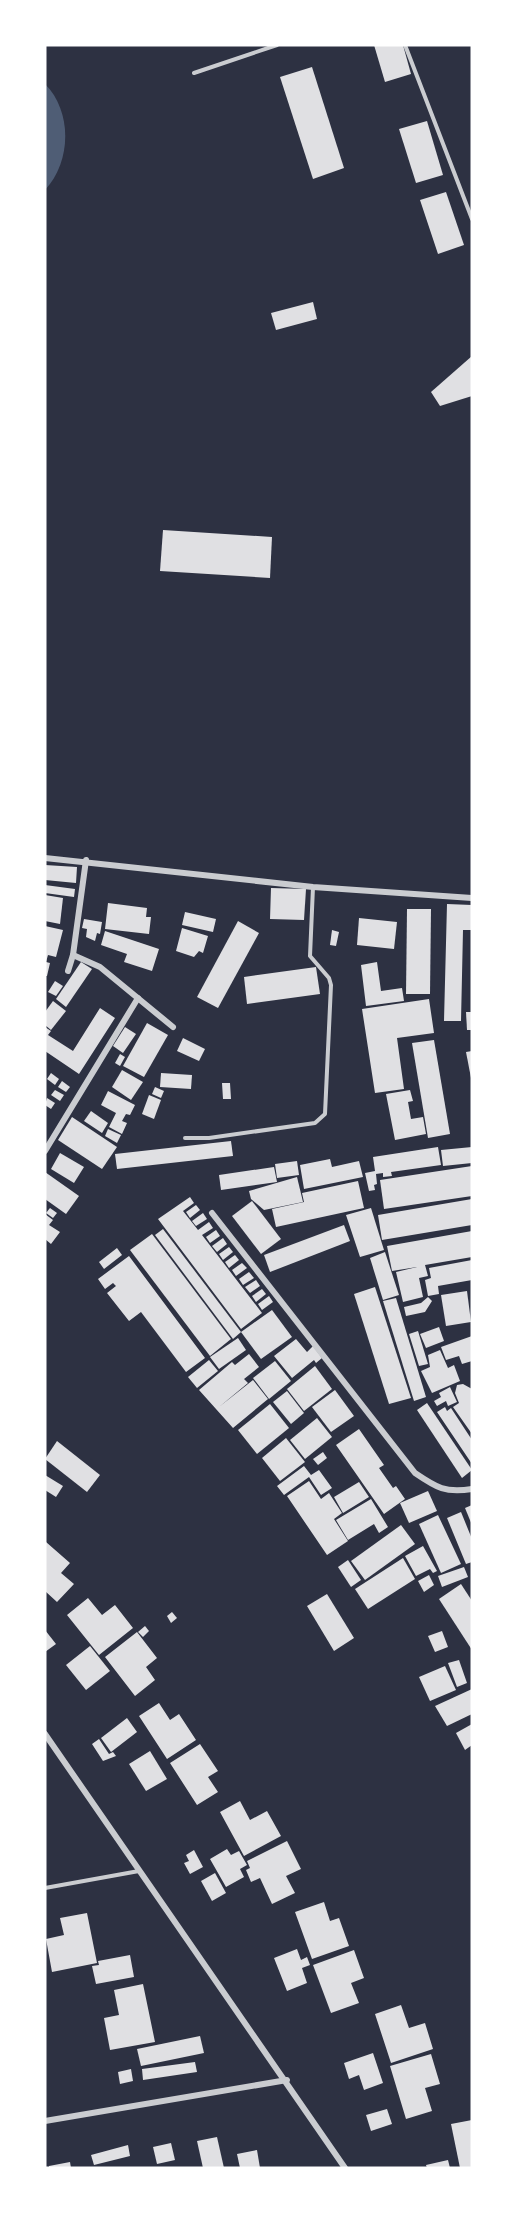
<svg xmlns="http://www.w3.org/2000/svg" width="517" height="2213" viewBox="0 0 517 2213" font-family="Ubuntu,sans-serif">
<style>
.water{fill:#4f5d75}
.building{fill:#e0e0e3}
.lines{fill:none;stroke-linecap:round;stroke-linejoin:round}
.service{stroke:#caccd0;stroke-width:4}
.minor{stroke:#caccd0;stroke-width:6}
</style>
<rect width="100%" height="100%" fill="#2d3142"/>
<path class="water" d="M 45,84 C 72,111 72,161 45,190 Z"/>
<g class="building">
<polygon points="374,45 403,45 411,74 385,82"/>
<polygon points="312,67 344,168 313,179 280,77"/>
<polygon points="427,121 443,175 416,183 399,129"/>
<polygon points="446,192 464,245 438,254 420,200"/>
<polygon points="313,302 317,319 276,330 271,313"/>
<polygon points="472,356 472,396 440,406 431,392"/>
<polygon points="163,530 272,537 270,578 160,571"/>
<polygon points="45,865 77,867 76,883 45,880"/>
<polygon points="45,885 75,889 74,897 45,893"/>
<polygon points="271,888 306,889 304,920 270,919"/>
<polygon points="45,895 63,898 60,924 45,921"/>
<polygon points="108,903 147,908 146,917 151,917 149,934 105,929"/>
<polygon points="447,904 472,905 472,930 463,930 461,1021 444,1021"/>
<polygon points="407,909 431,909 430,994 406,994"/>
<polygon points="185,912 216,919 213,932 182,925"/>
<polygon points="359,918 397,922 394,949 357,945"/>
<polygon points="84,919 102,922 100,934 97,933 95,941 86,937 87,929 82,928"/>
<polygon points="238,921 259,933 218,1008 197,997"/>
<polygon points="45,926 63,930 56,957 48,955 46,962 50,963 47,976 45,976"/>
<polygon points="182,928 208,936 203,953 199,951 194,957 176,951"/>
<polygon points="332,930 339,932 336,946 330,945"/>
<polygon points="105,931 159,949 152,971 124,962 127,954 101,945"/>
<polygon points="81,962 92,969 66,1007 56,999"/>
<polygon points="377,962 381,991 402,988 404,1001 366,1006 361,965"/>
<polygon points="316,967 320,994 247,1004 244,977"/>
<polygon points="55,981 63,986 56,996 48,992"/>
<polygon points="429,999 434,1033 397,1038 404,1089 375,1093 362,1009"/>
<polygon points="53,1001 66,1011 51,1030 45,1025 45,1012"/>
<polygon points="100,1008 115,1018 79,1074 45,1051 45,1027 51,1031 48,1035 73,1051"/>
<polygon points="466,1012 472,1012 472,1030 467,1030"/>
<polygon points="147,1023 168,1035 144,1077 123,1066"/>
<polygon points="125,1027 136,1034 123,1053 113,1046"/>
<polygon points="183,1038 205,1049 199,1061 177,1051"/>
<polygon points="434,1040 450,1134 428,1138 412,1043"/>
<polygon points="472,1051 472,1078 471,1078 466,1052"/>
<polygon points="120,1054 125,1057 120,1066 115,1063"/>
<polygon points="122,1070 143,1082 131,1100 112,1087"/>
<polygon points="51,1073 59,1079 55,1085 47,1079"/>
<polygon points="161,1073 192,1075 191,1089 160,1087"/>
<polygon points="62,1081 70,1087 66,1092 58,1087"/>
<polygon points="222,1083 230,1083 231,1099 223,1099"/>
<polygon points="155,1087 164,1091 161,1098 152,1094"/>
<polygon points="55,1090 64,1095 60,1101 51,1095"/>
<polygon points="410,1090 413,1101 408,1102 411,1119 423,1117 426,1134 395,1140 386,1094"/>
<polygon points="108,1091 135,1105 130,1115 126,1114 122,1121 127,1123 122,1134 109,1127 116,1113 101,1105"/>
<polygon points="149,1095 161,1100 154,1119 142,1114"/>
<polygon points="47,1098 55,1103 51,1109 45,1105"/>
<polygon points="91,1111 108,1123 102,1133 84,1121"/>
<polygon points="72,1117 117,1147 102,1169 58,1140"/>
<polygon points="108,1129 121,1135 117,1143 105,1136"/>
<polygon points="231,1141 233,1156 117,1169 115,1154"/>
<polygon points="438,1147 441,1165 391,1172 392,1176 383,1177 383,1173 376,1174 377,1184 374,1185 375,1190 369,1191 365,1173 375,1171 373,1157"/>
<polygon points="472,1147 472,1163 443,1166 441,1150"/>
<polygon points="60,1153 84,1167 74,1183 51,1169"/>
<polygon points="330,1159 332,1167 359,1161 363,1177 304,1189 300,1165"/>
<polygon points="297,1161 299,1175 277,1178 275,1164"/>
<polygon points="472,1166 472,1196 384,1209 380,1180"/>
<polygon points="274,1167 277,1182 221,1190 219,1175"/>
<polygon points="45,1172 79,1196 66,1214 45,1199"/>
<polygon points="297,1177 303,1202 264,1210 251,1199 249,1191"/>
<polygon points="358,1181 364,1208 276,1227 272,1209 304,1202 302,1193"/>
<polygon points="190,1197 194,1203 183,1211 198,1230 209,1222 213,1228 202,1235 262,1313 241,1329 158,1219"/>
<polygon points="472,1199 472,1225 382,1240 378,1215"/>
<polygon points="252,1201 281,1239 261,1254 232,1216"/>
<polygon points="196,1205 200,1210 190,1218 186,1212"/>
<polygon points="50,1208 57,1213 53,1218 46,1213"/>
<polygon points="371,1208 384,1250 360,1257 346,1215"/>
<polygon points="203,1213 207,1219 196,1226 192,1221"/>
<polygon points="45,1214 53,1220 49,1225 60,1232 51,1244 45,1239"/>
<polygon points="344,1225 350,1241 270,1272 264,1255"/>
<polygon points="163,1229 241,1332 233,1339 155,1235"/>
<polygon points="216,1230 220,1236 210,1243 206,1237"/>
<polygon points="472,1231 472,1257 425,1265 428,1276 419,1278 423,1297 403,1302 396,1272 417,1267 392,1271 387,1246"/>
<polygon points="152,1234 231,1339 210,1356 130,1250"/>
<polygon points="223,1238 227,1244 217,1252 212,1246"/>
<polygon points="229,1247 233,1252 223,1260 219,1254"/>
<polygon points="117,1248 122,1255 104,1269 99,1262"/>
<polygon points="385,1252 399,1295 383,1300 370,1258"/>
<polygon points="235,1255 239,1260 229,1268 225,1262"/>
<polygon points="129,1256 205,1358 186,1372 141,1312 129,1321 107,1293 116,1286 113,1283 105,1289 98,1279"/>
<polygon points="472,1260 472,1280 438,1286 439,1294 428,1296 425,1280 431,1278 429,1268"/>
<polygon points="242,1263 247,1268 236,1276 232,1270"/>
<polygon points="249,1272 254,1278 243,1285 239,1279"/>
<polygon points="256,1280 260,1286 250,1293 245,1287"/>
<polygon points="375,1287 411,1398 389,1404 354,1294"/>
<polygon points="262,1289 266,1294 256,1302 252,1296"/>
<polygon points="467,1291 471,1322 446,1326 441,1295"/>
<polygon points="269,1296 273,1302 262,1310 258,1304"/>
<polygon points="428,1297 432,1301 425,1312 406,1316 404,1307 421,1303"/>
<polygon points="396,1298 426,1397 414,1401 383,1301"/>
<polygon points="272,1310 292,1337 261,1359 241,1332"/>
<polygon points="439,1327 444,1341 426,1348 420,1334"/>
<polygon points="418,1331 428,1364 419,1366 409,1334"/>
<polygon points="472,1336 472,1361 462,1364 459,1356 446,1360 441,1347"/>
<polygon points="238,1338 246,1350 219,1369 210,1357"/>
<polygon points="296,1339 307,1352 313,1346 322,1358 316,1363 314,1360 292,1378 274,1356"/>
<polygon points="440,1350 448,1368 454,1365 460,1381 432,1393 421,1371 430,1367 428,1355"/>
<polygon points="249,1354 259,1367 244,1379 248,1383 219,1407 253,1380 268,1399 233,1428 199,1390 232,1362 235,1365"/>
<polygon points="209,1360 218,1371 197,1388 188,1377"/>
<polygon points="275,1361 291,1381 269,1399 253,1378"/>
<polygon points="315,1366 332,1389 304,1411 287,1389"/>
<polygon points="463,1384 472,1389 472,1434 453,1407 459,1403 455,1393 457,1385"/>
<polygon points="450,1387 457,1402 448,1406 446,1401 437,1406 434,1401 441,1397 439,1393"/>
<polygon points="335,1390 354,1416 331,1432 312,1407"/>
<polygon points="287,1391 304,1413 291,1424 273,1402"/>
<polygon points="427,1403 472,1470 462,1478 417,1410"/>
<polygon points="270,1404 289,1428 257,1454 238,1430"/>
<polygon points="445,1407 447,1411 451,1408 472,1440 472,1464 437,1412"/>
<polygon points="317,1418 332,1437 305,1459 290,1440"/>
<polygon points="359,1429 384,1465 379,1468 393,1488 396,1486 405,1499 384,1514 336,1445"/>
<polygon points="286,1438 305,1462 280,1481 262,1458"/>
<polygon points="57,1441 100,1475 87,1492 45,1459"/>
<polygon points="323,1452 327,1458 318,1465 313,1459"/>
<polygon points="304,1466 311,1475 319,1470 332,1488 321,1495 309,1477 284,1495 277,1486"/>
<polygon points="45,1475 63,1486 56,1497 45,1490"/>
<polygon points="309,1481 321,1499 329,1493 342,1513 334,1519 348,1541 327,1555 287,1496"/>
<polygon points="359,1482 369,1497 343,1513 334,1497"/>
<polygon points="428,1491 437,1511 409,1523 400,1503"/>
<polygon points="371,1499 388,1527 379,1533 374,1524 348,1540 336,1520"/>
<polygon points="472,1505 472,1525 465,1508"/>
<polygon points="461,1512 472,1539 472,1562 466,1564 447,1518"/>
<polygon points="438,1515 461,1564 441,1573 419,1524"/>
<polygon points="401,1525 415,1544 365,1580 351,1561"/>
<polygon points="46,1542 70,1563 61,1573 74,1584 57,1602 45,1591"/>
<polygon points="423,1546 437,1571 433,1573 430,1569 416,1576 405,1556"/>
<polygon points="403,1558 415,1579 368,1609 355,1589"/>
<polygon points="348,1560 361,1580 351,1587 338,1567"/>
<polygon points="464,1567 468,1577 442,1587 438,1576"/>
<polygon points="429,1575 434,1585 424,1592 418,1581"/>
<polygon points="461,1584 472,1601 472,1650 439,1599"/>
<polygon points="327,1594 354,1638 334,1651 307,1606"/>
<polygon points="88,1598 102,1615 115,1605 133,1628 99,1655 67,1615"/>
<polygon points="172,1612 177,1618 171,1623 167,1616"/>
<polygon points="145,1626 149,1631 143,1637 138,1632"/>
<polygon points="45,1630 56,1644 45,1652"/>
<polygon points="442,1631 448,1647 435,1652 428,1636"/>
<polygon points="137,1632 157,1658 146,1667 155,1680 135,1696 105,1657"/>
<polygon points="90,1646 110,1671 86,1690 66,1665"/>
<polygon points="459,1660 467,1683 457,1687 448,1663"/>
<polygon points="445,1666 456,1690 430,1701 419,1677"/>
<polygon points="472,1689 472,1714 447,1726 435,1706"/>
<polygon points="159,1703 170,1720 179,1714 196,1740 167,1759 139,1716"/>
<polygon points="127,1718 137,1732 111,1752 101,1738"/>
<polygon points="472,1724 472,1745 465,1750 456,1733"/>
<polygon points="99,1739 109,1754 113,1752 116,1756 103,1761 92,1744"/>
<polygon points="200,1744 218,1771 208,1777 218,1792 197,1805 170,1763"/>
<polygon points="150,1751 167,1779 146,1791 129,1764"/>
<polygon points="240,1801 250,1820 267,1811 281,1836 244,1856 220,1812"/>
<polygon points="287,1841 301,1869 286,1876 295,1893 272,1904 260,1878 251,1882 246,1870 250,1868 247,1861"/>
<polygon points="227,1849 231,1855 239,1851 247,1865 240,1869 244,1877 226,1887 210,1859"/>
<polygon points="194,1850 203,1867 190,1874 184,1863 189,1861 186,1855"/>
<polygon points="215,1873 226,1893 212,1901 201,1881"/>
<polygon points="324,1902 330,1921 339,1918 349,1946 312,1959 295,1912"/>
<polygon points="87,1913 97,1963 52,1972 46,1939 64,1935 60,1918"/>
<polygon points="297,1949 301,1960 307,1957 310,1965 302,1968 307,1983 287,1991 274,1958"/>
<polygon points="354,1950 364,1978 351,1983 359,2003 331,2013 313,1965"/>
<polygon points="130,1955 134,1977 96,1984 92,1966 99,1965 98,1961"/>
<polygon points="143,1984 155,2042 110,2050 104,2018 119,2015 114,1990"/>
<polygon points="401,2005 409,2028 425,2023 433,2049 391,2063 375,2014"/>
<polygon points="200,2036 204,2053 141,2066 137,2049"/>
<polygon points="373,2053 383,2083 364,2090 359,2075 349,2079 344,2063"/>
<polygon points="431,2054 440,2084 425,2088 432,2111 406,2119 390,2066"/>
<polygon points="195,2062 197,2072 143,2080 142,2069"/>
<polygon points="131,2069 133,2081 120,2084 118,2072"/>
<polygon points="387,2109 392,2124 371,2131 366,2115"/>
<polygon points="472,2120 472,2168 460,2168 451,2124"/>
<polygon points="217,2137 224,2168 203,2168 197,2141"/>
<polygon points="171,2143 175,2160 157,2164 153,2147"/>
<polygon points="128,2145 130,2156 94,2165 91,2155"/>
<polygon points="257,2150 260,2168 240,2168 237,2154"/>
<polygon points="448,2160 450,2168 427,2168 426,2165"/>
<polygon points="70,2162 71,2168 49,2168 49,2166"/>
</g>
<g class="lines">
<g class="service">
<polyline points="405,45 472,219"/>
<polyline points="194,73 277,45"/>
<polyline points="185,1138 209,1138 315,1123 325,1114 331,985 329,978 310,956 313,887"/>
<polyline points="45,1888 139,1871"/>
</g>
<g class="minor">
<polyline points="45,858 313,887 472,898"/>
<polyline points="73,955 100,967 173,1027"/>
<polyline points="68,971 73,955 86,860"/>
<polyline points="45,1151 138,998"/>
<path d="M 212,1213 L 415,1473 C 437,1488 445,1493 472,1489"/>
<polyline points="45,1734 345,2168"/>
<polyline points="45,2121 287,2080"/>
</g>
</g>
<rect width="517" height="2213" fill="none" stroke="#ffffff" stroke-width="93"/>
</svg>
